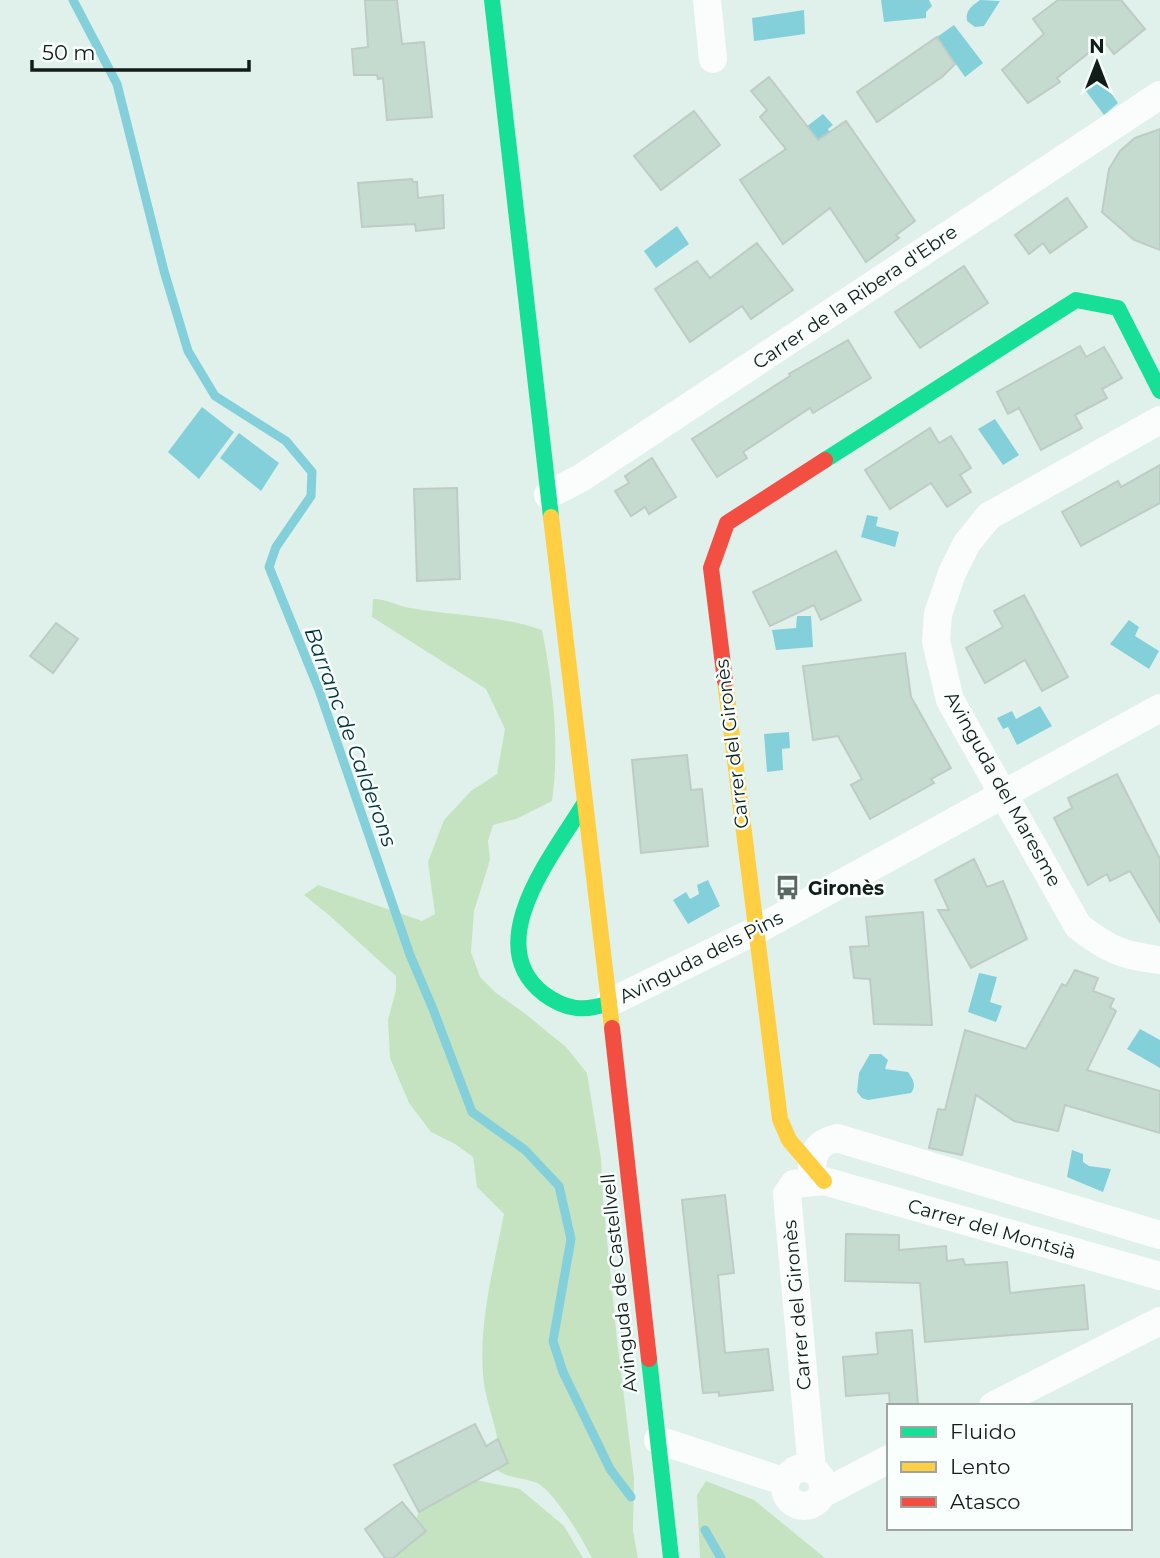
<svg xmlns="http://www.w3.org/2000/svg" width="1160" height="1558" viewBox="0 0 1160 1558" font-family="Montserrat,sans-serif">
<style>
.green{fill:#c5e3c0}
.water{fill:#83d0da}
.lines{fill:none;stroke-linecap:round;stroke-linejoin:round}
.stream{stroke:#83d0da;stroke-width:9}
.building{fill:#c5dbcf;stroke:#bfcbc5;stroke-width:2}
.street{stroke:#fafdfc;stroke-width:28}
.fast{stroke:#16e098;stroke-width:16}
.slow{stroke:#ffcf43;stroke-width:16}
.jam{stroke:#f24e42;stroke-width:16}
.labels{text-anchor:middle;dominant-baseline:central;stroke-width:5;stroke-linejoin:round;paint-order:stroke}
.street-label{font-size:19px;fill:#121c19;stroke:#f9fffc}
.poi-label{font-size:19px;font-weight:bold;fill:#121c19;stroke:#f9fffc;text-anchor:start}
.water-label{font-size:21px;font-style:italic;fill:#00333a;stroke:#f9fffc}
</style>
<rect width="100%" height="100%" fill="#e0f1eb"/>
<g class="green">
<path d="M 373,599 C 388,599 397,606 410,608 C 454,616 499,615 542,630 C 553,685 560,745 552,801 L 516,819 L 493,825 L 488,841 L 490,860 L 474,911 L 471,952 L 480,977 L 496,993 L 523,1012 L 566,1047 L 587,1073 L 601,1159 L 603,1200 L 617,1340 L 634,1478 L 633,1531 L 638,1558 L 592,1558 C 583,1540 554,1491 537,1483 C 522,1477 508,1479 496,1469 C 497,1459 499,1447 497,1437 C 493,1415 484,1396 483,1374 C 479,1320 494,1266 504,1214 L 477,1187 L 473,1157 L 455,1144 L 431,1132 L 409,1103 L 390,1058 L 388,1020 L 396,990 L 396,976 L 330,916 L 304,895 L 318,885 L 422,921 L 435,914 L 428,862 L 444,820 L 471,791 L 497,774 L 505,729 L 486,689 L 372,617 Z"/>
<polygon points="476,1480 520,1489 564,1526 583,1558 393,1558 426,1531 416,1519 419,1512"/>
<polygon points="706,1481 754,1500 825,1558 700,1558 697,1495"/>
</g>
<g class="water">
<polygon points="881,0 929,0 932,6 926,12 926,18 884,22"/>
<path d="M 980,0 L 1000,1 L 984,26 L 975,27 L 967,21 C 965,10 972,6 980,0 Z"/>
<polygon points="804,10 805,34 754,41 752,18"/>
<polygon points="954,25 983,63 965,77 937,37"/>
<polygon points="1090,76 1100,77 1118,103 1104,115 1083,87"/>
<polygon points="823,114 833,125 828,129 833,139 803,162 788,141"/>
<polygon points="677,226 689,244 656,268 644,251"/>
<polygon points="202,407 234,432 199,479 168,452"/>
<polygon points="995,419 1019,455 1003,465 978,429"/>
<polygon points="239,433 279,463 261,491 220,458"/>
<polygon points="867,515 878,517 876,526 899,532 895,547 861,537"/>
<polygon points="797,616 811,616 813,647 776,650 772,630 796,628"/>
<polygon points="1129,620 1139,627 1135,636 1159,651 1149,669 1110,644"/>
<polygon points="1040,706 1052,726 1017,745 1008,727 1003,729 997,718 1012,711 1016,719"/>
<polygon points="789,732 790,748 782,749 783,770 767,772 764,734"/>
<polygon points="708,880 720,906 688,924 673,900 686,892 690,899 699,894 697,885"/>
<polygon points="979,973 997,977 990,1002 1002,1006 996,1022 968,1012"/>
<polygon points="1140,1029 1160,1040 1160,1068 1127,1049"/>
<path d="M 870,1054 L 881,1054 L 888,1060 L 885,1069 L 908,1072 C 913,1080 917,1085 911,1093 L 868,1100 L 862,1098 L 857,1092 L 859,1073 Z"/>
<polygon points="1072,1150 1083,1154 1083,1162 1089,1166 1111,1169 1103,1192 1067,1177"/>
</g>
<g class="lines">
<g class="stream">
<polyline points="73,0 117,84 164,271 188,351 215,396 286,441 312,472 311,496 276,547 269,567 319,690 410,955 433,1009 472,1112 525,1150 559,1186 571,1239 553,1341 563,1372 610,1469 631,1497"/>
<polyline points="705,1530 721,1558"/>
</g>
</g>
<g class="building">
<polygon points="365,0 397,0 402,44 424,42 432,117 387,120 383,78 378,79 377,75 354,75 352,49 368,47"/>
<polygon points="1058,0 1121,0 1145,29 1114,54 1104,41 1057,78 1060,82 1028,103 1002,70 1044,34 1033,19"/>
<polygon points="937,37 955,64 942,77 877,122 857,92"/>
<polygon points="769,77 818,140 846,121 915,221 896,235 899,238 866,262 830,208 783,244 740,180 786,149 760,117 767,110 751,91"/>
<polygon points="694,111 720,145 661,190 634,156"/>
<polygon points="1160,129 1160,250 1134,240 1102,212 1109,169 1120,151 1135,138"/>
<polygon points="412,179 413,182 417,182 418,198 443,195 444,228 416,231 415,224 362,227 358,183"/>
<polygon points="1067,198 1087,227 1050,253 1043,243 1029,254 1015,235"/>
<polygon points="757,243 793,290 751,319 742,306 690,342 655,289 697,261 710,278"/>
<polygon points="964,266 988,303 920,348 895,312"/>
<polygon points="848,340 871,378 813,413 810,408 743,452 747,458 717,477 692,439 790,376 789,374"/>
<polygon points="1080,346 1086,357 1104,347 1122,378 1102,389 1107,398 1075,415 1082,428 1041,450 1019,408 1008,414 997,392"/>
<polygon points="930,428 939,443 951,436 971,468 960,475 971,492 947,507 931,483 890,509 865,470"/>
<polygon points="652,458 676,497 649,514 645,507 631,516 615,491 629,483 625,476"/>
<polygon points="1160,465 1160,503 1081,546 1062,512 1118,481 1121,487"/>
<polygon points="457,488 460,579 417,581 414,489"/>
<polygon points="836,551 861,600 821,620 814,605 770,626 753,592"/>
<polygon points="1024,595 1068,677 1042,691 1025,660 985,683 966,648 1003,627 994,611"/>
<polygon points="56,623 78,639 53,673 30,656"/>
<polygon points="905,653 911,697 951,768 931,779 934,783 870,819 851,785 862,779 838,736 813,740 803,666"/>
<polygon points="687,755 691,790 702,789 708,846 641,853 632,760"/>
<polygon points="1117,774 1160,859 1160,922 1130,871 1110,881 1107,874 1088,885 1054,818 1072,808 1068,798"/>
<polygon points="974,859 987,887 1003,881 1027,939 971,968 938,910 949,910 935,880"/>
<polygon points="923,912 932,1025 874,1024 870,979 854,978 850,947 869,946 866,917"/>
<polygon points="1075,970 1098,978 1093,991 1114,999 1110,1007 1116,1011 1087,1070 1160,1091 1160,1133 1065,1105 1058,1131 1014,1121 976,1095 962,1155 929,1148 938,1109 945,1110 965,1030 1026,1049 1062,984 1066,986"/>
<polygon points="725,1195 734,1273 718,1275 725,1353 768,1349 773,1390 719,1396 719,1392 703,1393 682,1200"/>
<polygon points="846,1234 899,1235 899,1250 946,1246 947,1261 963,1259 965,1265 1007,1262 1010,1293 1084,1285 1088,1329 925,1342 920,1283 845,1281"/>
<polygon points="912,1330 918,1404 890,1406 889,1393 846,1396 843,1357 878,1354 876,1333"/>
<polygon points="475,1424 486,1446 498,1439 508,1463 419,1512 394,1465"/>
<polygon points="402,1502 426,1531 393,1558 385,1558 365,1529"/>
</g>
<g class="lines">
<g class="street">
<polyline points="707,0 713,59"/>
<path d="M 1160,420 L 989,516 L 967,543 L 952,573 L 938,614 L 936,641 L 950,700 L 1078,926 C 1107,949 1123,956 1160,960"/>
<polyline points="548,495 581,478 1160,95"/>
<polyline points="609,1003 755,931 1160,708"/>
<path d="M 812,1169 C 813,1150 818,1143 837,1138 L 1160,1235"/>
<polyline points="993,1406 1160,1321"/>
<polyline points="658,1440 786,1482"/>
<circle cx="804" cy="1487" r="19"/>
<polyline points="812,1470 787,1194 794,1184 824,1181 1160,1276"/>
<polyline points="822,1494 889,1459"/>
</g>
<g class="fast">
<polyline points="492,0 551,517"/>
<polyline points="825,460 1076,300 1118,308 1160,391"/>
<path d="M 584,804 C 554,853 479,944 544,994 C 566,1010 584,1012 609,1003"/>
<polyline points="649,1359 671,1558"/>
</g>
<g class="slow">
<polyline points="551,517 612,1028"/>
<polyline points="725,681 780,1119 789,1140 824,1181"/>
</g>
<g class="jam">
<polyline points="725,681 711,568 727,523 825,460"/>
<polyline points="612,1028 649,1359"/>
</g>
</g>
<defs>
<symbol id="bus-bare" viewBox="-9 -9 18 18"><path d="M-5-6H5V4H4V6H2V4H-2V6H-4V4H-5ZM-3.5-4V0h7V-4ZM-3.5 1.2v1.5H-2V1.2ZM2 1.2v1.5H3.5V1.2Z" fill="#5a6762" stroke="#f9fffc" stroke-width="2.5" paint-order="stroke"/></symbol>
</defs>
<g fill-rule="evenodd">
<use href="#bus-bare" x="770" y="870" width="35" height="35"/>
</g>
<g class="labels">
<g class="street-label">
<text transform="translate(855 297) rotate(-34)">Carrer de la Ribera d'Ebre</text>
<text transform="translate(732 744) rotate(-97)">Carrer del Gironès</text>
<text transform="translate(1003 789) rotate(61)">Avinguda del Maresme</text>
<text transform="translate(701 957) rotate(-27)">Avinguda dels Pins</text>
<text transform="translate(992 1229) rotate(16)">Carrer del Montsià</text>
<text transform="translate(619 1283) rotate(-96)">Avinguda de Castellvell</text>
<text transform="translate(797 1305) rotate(-95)">Carrer del Gironès</text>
</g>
<g class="poi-label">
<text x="808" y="888">Gironès</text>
</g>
<g class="water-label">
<text transform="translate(351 737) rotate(70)">Barranc de Calderons</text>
</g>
</g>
<rect x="887" y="1404" width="245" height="126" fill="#f9fffc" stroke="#9da4a1" stroke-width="2"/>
<rect x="901" y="1427" width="35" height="10" fill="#16e098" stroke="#9da4a1" stroke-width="2"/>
<text x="950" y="1439" font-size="21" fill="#121c19">Fluido</text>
<rect x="901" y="1462" width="35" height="10" fill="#ffcf43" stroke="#9da4a1" stroke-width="2"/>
<text x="950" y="1474" font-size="21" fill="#121c19">Lento</text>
<rect x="901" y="1497" width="35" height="10" fill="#f24e42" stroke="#9da4a1" stroke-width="2"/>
<text x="950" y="1509" font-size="21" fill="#121c19">Atasco</text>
<g transform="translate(1097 63)" stroke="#f9fffc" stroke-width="5" paint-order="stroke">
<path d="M0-5L12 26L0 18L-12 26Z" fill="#121c19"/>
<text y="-10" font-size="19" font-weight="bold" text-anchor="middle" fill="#121c19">N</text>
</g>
<path d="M32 60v10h217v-10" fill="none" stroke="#121c19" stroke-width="3.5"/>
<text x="42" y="60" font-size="21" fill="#121c19" stroke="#f9fffc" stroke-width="5" paint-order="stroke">50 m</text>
</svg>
